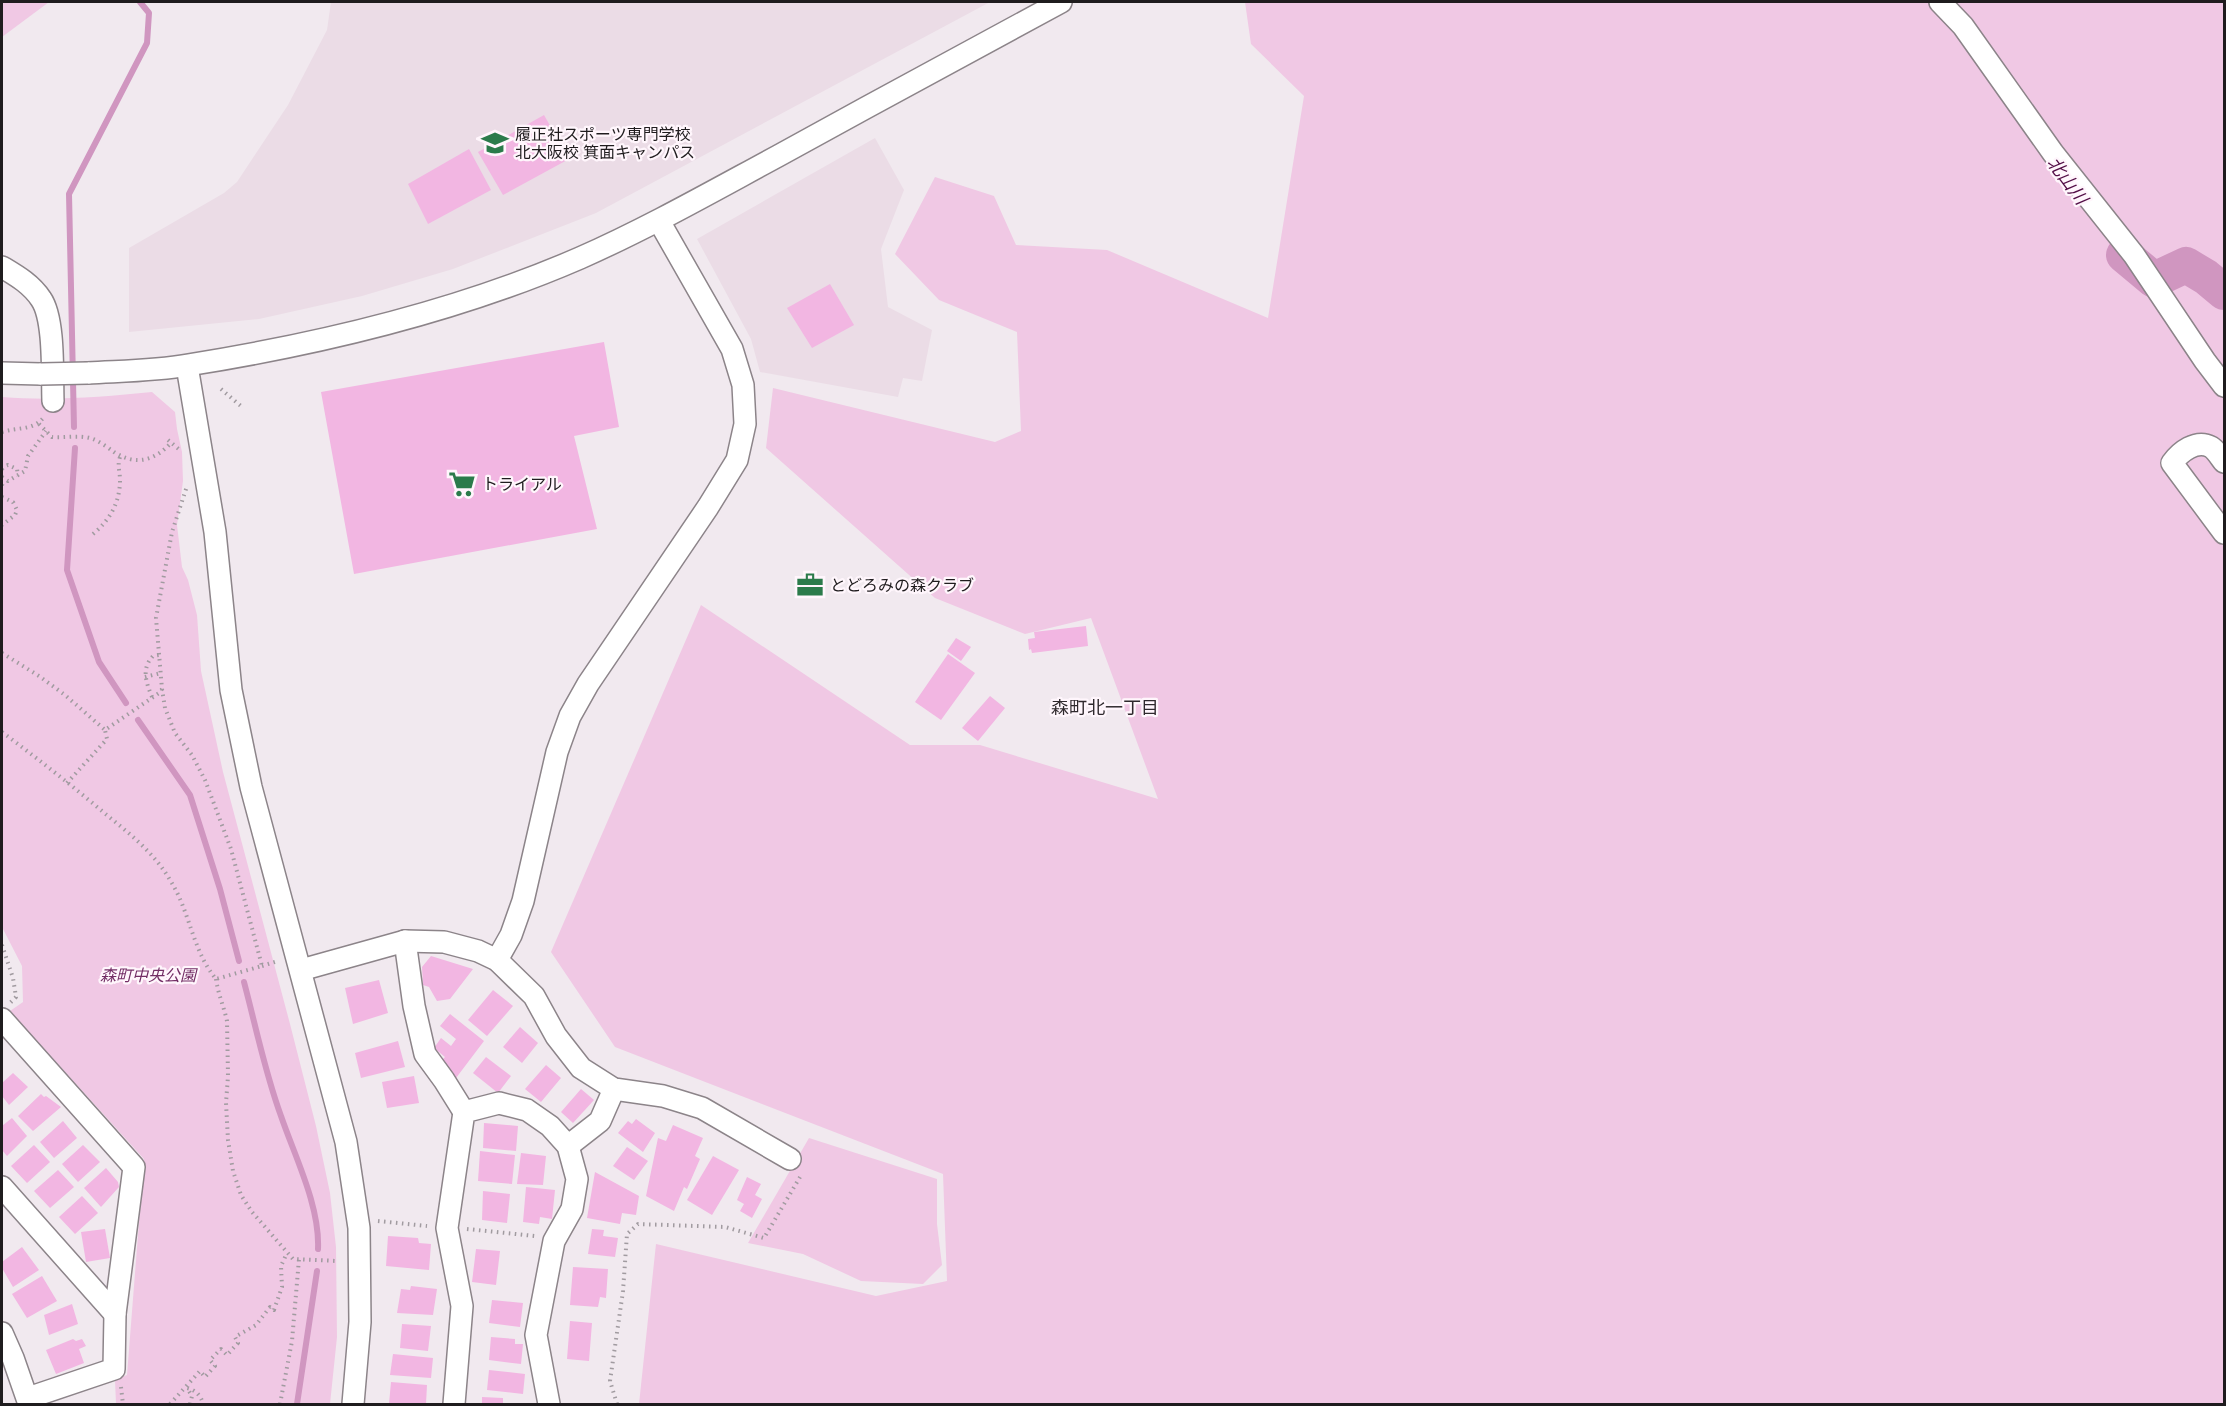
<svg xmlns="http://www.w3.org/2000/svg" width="2226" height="1406" viewBox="0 0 2226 1406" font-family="'PT Serif','Noto Sans JP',serif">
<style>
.built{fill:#ebdce6}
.green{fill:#f0c8e4}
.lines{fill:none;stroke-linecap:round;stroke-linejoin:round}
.stream{stroke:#d096c0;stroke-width:6}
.river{stroke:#d096c0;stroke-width:36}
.building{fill:#f2b6e2}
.minor-casing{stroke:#8c8489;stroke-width:24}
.path{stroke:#a19ba0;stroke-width:4;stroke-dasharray:1.5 4.5;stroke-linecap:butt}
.minor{stroke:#fff;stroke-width:21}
.minor-bridge-casing{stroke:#8c8489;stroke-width:24;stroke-linecap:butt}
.minor-bridge{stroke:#fff;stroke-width:21}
.labels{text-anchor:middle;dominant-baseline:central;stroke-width:4.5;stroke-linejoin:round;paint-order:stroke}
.poi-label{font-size:16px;fill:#1f1c1e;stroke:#fff6fc;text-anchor:start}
.park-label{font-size:16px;font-style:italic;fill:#732e65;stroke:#fff6fc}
.water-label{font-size:18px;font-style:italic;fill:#520d46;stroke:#fff6fc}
.neighbourhood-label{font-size:18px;fill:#2f292d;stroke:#fff6fc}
</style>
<rect width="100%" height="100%" fill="#f1e9ef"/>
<g class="built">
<polygon points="331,2 990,2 596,213 453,269 362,296 259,319 129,332 129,248 224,193 237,182 288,105 327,30"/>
<polygon points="875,138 904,190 881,249 888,307 932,330 922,381 903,378 898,397 760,372 751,339 697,239"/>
</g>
<g class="green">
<polygon points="2,2 49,2 2,37"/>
<polygon points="1245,2 2224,2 2224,1404 639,1404 656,1244 876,1296 947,1281 943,1174 615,1047 551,952 701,605 910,745 980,745 1158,799 1091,618 1025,634 935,598 766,448 773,388 995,442 1021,431 1017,332 939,300 895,254 935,177 994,196 1016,245 1107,250 1268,318 1304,96 1251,44"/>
<path d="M 152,392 L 175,412 L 177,429 L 182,452 L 183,481 L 177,525 L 182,567 L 188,580 L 197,615 L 201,671 L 223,772 L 290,1024 L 316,1126 L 330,1193 L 336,1247 L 337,1337 L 330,1404 L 116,1404 L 115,1380 L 127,1375 L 144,1159 L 10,1011 L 23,1002 L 22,966 L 2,927 L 2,397 C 51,401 102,397 152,392 Z"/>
<polygon points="809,1138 937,1179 937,1224 942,1265 923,1284 861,1281 803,1254 748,1243"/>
</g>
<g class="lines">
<g class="stream">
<polyline points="74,427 69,194 147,43 149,13 140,2"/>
<polyline points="75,448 67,570 99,662 126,703"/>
<polyline points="138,720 190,795 220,889 239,961"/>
<path d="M 244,982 C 256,1027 265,1073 281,1116 C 295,1157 320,1206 318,1249"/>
<polyline points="297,1404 317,1271"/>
</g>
<polyline class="river" points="2124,255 2154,280 2186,265 2206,277 2224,292"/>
</g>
<g class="building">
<polygon points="544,115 569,159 503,195 478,152"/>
<polygon points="469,149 491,190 428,224 408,184"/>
<polygon points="830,284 854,325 812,348 787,308"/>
<polygon points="604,342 619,427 574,436 597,529 354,574 321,392"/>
<polygon points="1086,626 1088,646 1032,653 1031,649 1029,650 1028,639 1035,638 1034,632"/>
<polygon points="956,638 971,647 961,661 947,651"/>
<polygon points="948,654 975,673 941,720 915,702"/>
<polygon points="990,696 1005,708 978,741 962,728"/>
<polygon points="431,956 473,969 450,999 437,1001 429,987 423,985 422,967"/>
<polygon points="379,980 388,1013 353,1024 345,988"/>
<polygon points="493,990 513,1006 487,1036 468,1020"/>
<polygon points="450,1014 484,1041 456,1078 443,1068 446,1064 442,1060 445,1057 434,1048 441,1038 451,1046 456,1039 440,1026"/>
<polygon points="520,1027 538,1043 522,1063 503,1047"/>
<polygon points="398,1041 405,1067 361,1078 355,1053"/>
<polygon points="486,1057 511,1076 498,1093 473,1073"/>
<polygon points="546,1065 561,1078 541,1102 525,1089"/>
<polygon points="13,1073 28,1087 9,1105 2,1096 2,1083"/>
<polygon points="414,1076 419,1103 387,1108 382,1082"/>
<polygon points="581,1089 594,1100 573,1123 561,1112"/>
<polygon points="41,1094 44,1097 46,1096 61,1107 33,1131 18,1116"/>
<polygon points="12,1118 27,1136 7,1156 2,1150 2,1126"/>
<polygon points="636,1119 655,1133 643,1152 618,1133 628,1121 632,1124"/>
<polygon points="63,1121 77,1138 54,1158 40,1142"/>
<polygon points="484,1123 518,1126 516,1151 483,1148"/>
<polygon points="673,1125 703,1138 695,1156 700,1159 687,1189 684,1187 674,1211 646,1196 658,1138 666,1141"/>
<polygon points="34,1145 50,1162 27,1183 11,1166"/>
<polygon points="83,1145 100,1162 78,1182 62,1164"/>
<polygon points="627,1147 648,1161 634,1180 613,1166"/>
<polygon points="480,1151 515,1155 512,1184 478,1181"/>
<polygon points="521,1153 546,1156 543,1185 517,1184"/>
<polygon points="713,1156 739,1170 712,1215 687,1200"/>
<polygon points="106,1168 118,1182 119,1187 101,1207 84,1188"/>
<polygon points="58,1170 74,1187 50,1208 34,1191"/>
<polygon points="595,1172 639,1196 636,1215 622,1213 620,1224 587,1218"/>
<polygon points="747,1177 761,1184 755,1195 762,1199 752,1218 740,1211 744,1204 737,1200"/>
<polygon points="526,1187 555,1190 552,1219 540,1217 539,1224 523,1222"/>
<polygon points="483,1191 510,1194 507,1223 482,1220"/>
<polygon points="82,1196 98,1213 75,1234 59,1217"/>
<polygon points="105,1229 110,1258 86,1262 81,1232"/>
<polygon points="592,1229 604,1230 603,1236 618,1238 615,1257 588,1254"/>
<polygon points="388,1236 418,1238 419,1243 431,1244 429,1270 386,1266"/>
<polygon points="22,1247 39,1270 13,1287 2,1268 2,1262"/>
<polygon points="476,1249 500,1251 496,1285 472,1282"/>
<polygon points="573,1267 608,1269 606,1298 600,1297 598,1307 570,1305"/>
<polygon points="42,1276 57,1301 27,1318 12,1294"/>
<polygon points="411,1286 437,1289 433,1315 397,1313 401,1289 410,1290"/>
<polygon points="492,1300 523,1303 520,1327 489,1323"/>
<polygon points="72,1304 78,1324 49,1335 44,1315"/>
<polygon points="570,1321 592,1323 589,1361 567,1359"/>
<polygon points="402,1324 431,1326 428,1351 400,1348"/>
<polygon points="491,1337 515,1339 515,1344 523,1344 521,1364 489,1360"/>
<polygon points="73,1339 76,1341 82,1339 86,1346 79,1349 84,1363 56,1374 46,1350"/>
<polygon points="393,1354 433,1358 431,1378 390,1375"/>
<polygon points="489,1370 525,1374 523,1394 487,1390"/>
<polygon points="391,1382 427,1385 426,1404 389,1404"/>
<polygon points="482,1397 503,1398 503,1404 482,1404"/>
</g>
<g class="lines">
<defs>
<g id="minor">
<polyline points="1940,2 1963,26 2053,153 2134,255 2205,361 2224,386"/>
<path d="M 2,267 C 17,276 31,284 41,299 C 55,319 52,376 53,401"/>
<polyline points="187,366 215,532 231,690 251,787 346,1142 359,1228 360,1322 353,1404"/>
<polyline points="2,373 41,374"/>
<path d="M 88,373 C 121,371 155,371 188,365 C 320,344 458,311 580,258 C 648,228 713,191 778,156 C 872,104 967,53 1061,2"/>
<path d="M 2224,462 C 2220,457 2216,450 2211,447 C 2196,439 2180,452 2172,463 L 2224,533"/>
<polyline points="405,941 414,1006 425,1054 444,1080 464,1112"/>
<polyline points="497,960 511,935 523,901 557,752 570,716 588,684 708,507 737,460 745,424 743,385 732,349 659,221"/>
<polyline points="301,970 405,941 444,942 478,951 497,960 534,996 556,1036 581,1068 614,1089 663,1096 702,1108 790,1159"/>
<polyline points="2,1019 134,1167 115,1314 114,1369 28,1398"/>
<polyline points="568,1146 600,1121 614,1089"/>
<polyline points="2,1187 115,1314"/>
<polyline points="2,1333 13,1358 29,1404"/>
<polyline points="454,1404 462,1306 447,1228 464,1112 499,1103 527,1110 550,1126 568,1146 577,1179 572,1209 554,1241 536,1335 549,1404"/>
</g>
</defs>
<use href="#minor" class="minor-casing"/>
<g class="path">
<polyline points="221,389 242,407"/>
<path d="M 39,424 L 52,437 C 64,438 78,435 90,438 C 98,440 107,447 114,452 C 136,466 154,461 171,443"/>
<path d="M 2,432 C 17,427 33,431 44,417"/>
<polyline points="168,440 181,451"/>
<polyline points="2,469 5,466 8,465 17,469 18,476"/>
<polyline points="2,477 8,481 25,471 28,456 46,431"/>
<polyline points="2,485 5,480"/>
<polyline points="2,497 13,502 17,510 15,515 2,525"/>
<path d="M 93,534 C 110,520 120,502 120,480 C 120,471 117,466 120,457"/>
<polyline points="2,653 39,676 65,695 105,730 159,693 162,689 156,618 172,532 187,486"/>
<polyline points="145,677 161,673"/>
<path d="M 152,697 C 146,682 141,669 153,656 L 159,655"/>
<path d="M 2,732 C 34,756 65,780 96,806 C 123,829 152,849 170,880 C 190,911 192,950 216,979 L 262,966 L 231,849 L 205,780 L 192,755 L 175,733 L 165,708 L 162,689"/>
<polyline points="67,783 107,739 105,730"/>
<polyline points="2,945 13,978 16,997 10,1003"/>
<polyline points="262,966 278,961"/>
<path d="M 216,979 C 218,994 224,1007 227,1021 L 228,1076 L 226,1103 L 228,1140 L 233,1171 L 241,1195 L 252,1212 L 293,1259 L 337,1261"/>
<polyline points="378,1221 427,1226"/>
<polyline points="467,1229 535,1236"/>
<polyline points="121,1387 123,1404"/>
<polyline points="170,1404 200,1371 205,1377 215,1366 210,1360 221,1349 227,1355 238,1343 235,1337 256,1325 270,1307 274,1310 282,1287 281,1266 287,1253"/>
<path d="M 190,1404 L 192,1396 L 187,1388 C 196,1390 201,1396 203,1404"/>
<polyline points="280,1404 292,1341 299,1259"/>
<polyline points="617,1404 610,1381 623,1291 627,1234 638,1224 725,1227 764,1238 800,1177"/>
</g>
<use href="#minor" class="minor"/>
<defs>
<polyline id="minor-bridge" points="41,374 88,373"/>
</defs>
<use href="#minor-bridge" class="minor-bridge-casing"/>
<use href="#minor-bridge" class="minor-bridge"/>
</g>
<defs>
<symbol id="school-bare" viewBox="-9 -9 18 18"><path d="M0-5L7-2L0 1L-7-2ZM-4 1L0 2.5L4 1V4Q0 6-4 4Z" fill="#2b7b4b" stroke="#fff6fc" stroke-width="2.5" paint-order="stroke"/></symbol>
<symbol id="supermarket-bare" viewBox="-9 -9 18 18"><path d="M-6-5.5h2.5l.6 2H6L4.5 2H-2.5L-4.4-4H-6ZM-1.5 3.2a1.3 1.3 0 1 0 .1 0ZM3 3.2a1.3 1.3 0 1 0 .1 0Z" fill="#2b7b4b" stroke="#fff6fc" stroke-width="2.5" paint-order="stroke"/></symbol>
<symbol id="office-bare" viewBox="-9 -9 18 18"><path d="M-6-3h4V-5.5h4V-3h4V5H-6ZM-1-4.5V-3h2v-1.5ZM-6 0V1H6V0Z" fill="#2b7b4b" stroke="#fff6fc" stroke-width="2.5" paint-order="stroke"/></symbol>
</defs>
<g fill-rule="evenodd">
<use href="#school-bare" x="476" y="124" width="38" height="38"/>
<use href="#supermarket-bare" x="443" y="465" width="38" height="38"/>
<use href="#office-bare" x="791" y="566" width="38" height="38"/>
</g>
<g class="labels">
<g class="poi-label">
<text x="515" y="134">履正社スポーツ専門学校<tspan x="515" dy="18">北大阪校 箕面キャンパス</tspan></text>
<text x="482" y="484">トライアル</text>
<text x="830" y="585">とどろみの森クラブ</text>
</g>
<g class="park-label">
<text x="148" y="975">森町中央公園</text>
</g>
<g class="water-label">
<text transform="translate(2068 180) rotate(53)">北山川</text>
</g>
<g class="neighbourhood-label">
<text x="1105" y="707">森町北一丁目</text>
</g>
</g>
<rect width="2226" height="1406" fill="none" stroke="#1f1c1e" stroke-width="6"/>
</svg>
